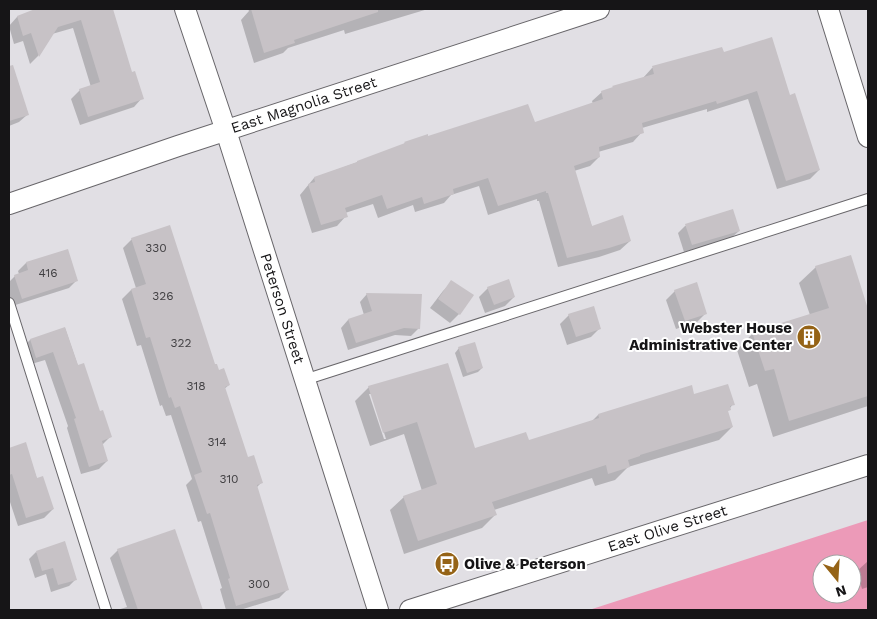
<svg xmlns="http://www.w3.org/2000/svg" width="877" height="619" viewBox="0 0 877 619" font-family="'Work Sans',sans-serif">
<style>
.green{fill:#ec9ab8;fill-rule:evenodd}
.shadow{fill:#0003;fill-rule:evenodd}
.building{fill:#c7c2c6}
.lines{fill:none;stroke-linecap:round;stroke-linejoin:round}
.service-casing{stroke:#68666a;stroke-width:12}
.minor-casing{stroke:#68666a;stroke-width:22}
.service{stroke:#fff;stroke-width:10}
.minor{stroke:#fff;stroke-width:20}
.labels{text-anchor:middle;dominant-baseline:central;stroke-width:4;stroke-linejoin:round;paint-order:stroke}
.number-label{font-size:12px;fill:#424043}
.street-label{font-size:15px;fill:#161517;stroke:#fff}
.poi-label{font-size:15px;font-weight:bold;fill:#161517;stroke:#fff;text-anchor:end}
</style>
<rect width="100%" height="100%" fill="#e1dfe4"/>
<path class="green" d="M 868,520 L 868,610 L 589,610 ZM 822,564 L 852,564 L 852,594 L 822,594 Z"/>
<g class="shadow">
<polygon points="38,9 107,9 115,33 142,98 134,107 80,125 71,99 80,90 91,87 73,28 52,34 38,56 30,64 23,41 14,44 9,26 17,17"/>
<polygon points="248,9 428,9 345,34 344,30 288,48 283,53 254,63 241,20 249,11"/>
<polygon points="721,48 723,54 789,96 819,170 810,179 777,189 748,99 707,112 707,109 642,128 642,132 633,142 598,152 599,157 590,166 574,171 592,227 630,241 620,250 599,257 558,267 539,201 537,201 537,199 488,215 479,186 451,195 444,203 415,212 413,205 378,218 373,204 345,213 346,216 337,226 312,233 300,195 314,178 402,146 405,143 427,137 534,124 593,104 592,101 602,92 643,78 652,68"/>
<polygon points="21,95 27,115 19,122 9,126 9,98"/>
<polygon points="732,210 739,231 731,238 684,252 678,233 685,226"/>
<polygon points="132,239 214,366 229,385 224,389 247,459 262,482 256,488 288,589 279,598 240,610 226,610 220,589 222,588 201,521 198,522 186,485 192,479 171,415 166,416 162,405 160,406 141,345 137,346 122,299 131,290 136,288 123,248"/>
<polygon points="67,250 77,280 69,288 9,307 9,282 15,276 19,274 18,271 26,263"/>
<polygon points="850,256 868,313 868,406 773,437 757,384 749,387 737,350 753,333 810,315 799,283 816,267"/>
<polygon points="452,282 459,314 450,323 430,308 443,291"/>
<polygon points="488,288 514,297 505,306 485,313 479,297"/>
<polygon points="675,291 706,313 697,322 676,329 666,300"/>
<polygon points="367,294 419,328 411,336 395,335 348,350 341,328 348,320 364,315 360,302"/>
<polygon points="569,315 600,328 591,337 567,345 560,324"/>
<polygon points="65,328 78,366 110,437 102,445 107,461 99,469 81,474 67,428 68,426 45,360 28,365 22,348 30,340"/>
<polygon points="459,348 482,368 478,372 463,377 455,353"/>
<path d="M 369,387 L 475,450 L 528,442 L 592,421 L 598,415 L 693,395 L 733,404 L 727,412 L 732,427 L 719,440 L 628,467 L 615,480 L 595,486 L 592,478 L 494,510 L 495,515 L 482,528 L 404,554 L 390,510 L 404,497 L 422,491 L 404,434 L 370,446 L 355,401 ZM 369,394 L 372,394 L 386,439 L 384,439 Z"/>
<polygon points="25,444 37,479 53,509 44,518 18,526 9,499 9,449"/>
<polygon points="118,550 201,607 198,610 117,610 127,607 110,558"/>
<polygon points="36,552 76,579 69,586 51,592 46,574 35,578 29,559"/>
<polygon points="868,561 868,587 862,589 857,571"/>
</g>
<g class="building">
<polygon points="35,9 113,9 132,72 135,71 144,99 88,117 79,89 100,82 81,20 58,27 39,57 31,33 23,36 17,16"/>
<polygon points="251,9 378,9 378,12 294,40 295,43 264,53"/>
<polygon points="772,37 790,95 795,93 820,170 786,181 757,91 717,104 716,101 642,123 644,133 599,147 600,157 574,166 592,226 623,215 631,241 609,248 567,258 548,193 546,193 546,191 498,206 488,178 453,189 454,194 424,204 422,197 387,209 382,195 345,208 348,217 321,225 308,184 315,182 314,177 357,162 357,161 405,143 404,142 428,134 428,136 528,104 535,122 603,99 601,91 613,87 612,86 654,74 652,66 722,47 724,52"/>
<polygon points="13,65 29,115 9,121 9,66"/>
<polygon points="733,209 740,231 692,245 685,224"/>
<polygon points="170,225 215,364 217,364 219,370 224,368 230,385 225,387 248,457 254,455 263,483 257,485 289,590 236,606 228,579 230,578 210,513 207,514 194,475 202,472 180,406 175,408 171,397 169,398 150,337 146,338 131,289 146,284 131,238"/>
<polygon points="68,249 78,281 22,299 14,275 28,270 26,262"/>
<polygon points="851,255 868,309 868,396 789,421 774,369 765,371 752,332 829,308 815,266"/>
<polygon points="509,279 515,297 494,305 487,287"/>
<polygon points="451,280 474,295 460,315 438,299"/>
<polygon points="697,282 707,314 685,321 674,290"/>
<polygon points="366,293 422,294 420,329 404,328 356,343 348,319 372,311"/>
<polygon points="594,306 601,329 576,337 568,314"/>
<polygon points="65,327 78,365 84,363 100,411 103,410 112,437 102,441 108,461 89,467 74,419 76,418 53,352 36,358 30,339"/>
<polygon points="475,342 483,368 467,373 458,347"/>
<polygon points="448,363 475,448 526,432 529,440 599,418 598,414 692,385 694,394 728,384 735,405 730,406 731,410 728,411 733,427 640,455 640,456 628,460 630,467 608,474 606,465 492,502 497,515 418,541 403,496 437,484 417,422 383,433 368,386"/>
<polygon points="26,442 37,478 43,476 54,509 26,518 12,474 9,475 9,448"/>
<polygon points="175,529 203,610 138,610 117,549"/>
<polygon points="65,541 77,580 58,585 53,568 42,571 36,551"/>
</g>
<g class="lines">
<defs>
<g id="service">
<polyline points="9,303 106,610"/>
<polyline points="304,380 868,199"/>
</g>
<g id="minor">
<path id="s1" d="M 185,9 L 226,131 L 378,610"/>
<polyline points="828,9 868,137"/>
<path id="s2" d="M 9,204 L 178,146 L 599,9"/>
<path id="s3" d="M 410,610 L 868,465"/>
</g>
</defs>
<use href="#service" class="service-casing"/>
<use href="#minor" class="minor-casing"/>
<use href="#service" class="service"/>
<use href="#minor" class="minor"/>
</g>
<defs>
<symbol id="building-disc" viewBox="-11 -11 22 22"><circle r="9.5" fill="#956316" stroke="#fff"/><path d="M-4-6H4V6H1V3H-1V6H-4ZM-2.5-4.3h1.7v1.8h-1.7ZM.8-4.3h1.7v1.8H.8ZM-2.5-1h1.7V.8h-1.7ZM.8-1h1.7V.8H.8Z" fill="#fff"/></symbol>
<symbol id="bus-disc" viewBox="-11 -11 22 22"><circle r="9.5" fill="#956316" stroke="#fff"/><path d="M-5-6H5V4H4V6H2V4H-2V6H-4V4H-5ZM-3.5-4V0h7V-4ZM-3.5 1.2v1.5H-2V1.2ZM2 1.2v1.5H3.5V1.2Z" fill="#fff"/></symbol>
</defs>
<g fill-rule="evenodd">
<use href="#building-disc" x="795" y="323" width="28" height="28"/>
<use href="#bus-disc" x="433" y="550" width="28" height="28"/>
</g>
<g class="labels">
<g class="number-label">
<text x="156" y="248">330</text>
<text x="48" y="273">416</text>
<text x="163" y="296">326</text>
<text x="181" y="343">322</text>
<text x="196" y="386">318</text>
<text x="217" y="442">314</text>
<text x="229" y="479">310</text>
<text x="259" y="584">300</text>
</g>
<g class="street-label">
<text stroke="none"><textPath href="#s2" startOffset="311">East Magnolia Street</textPath></text>
<text stroke="none"><textPath href="#s1" startOffset="315">Peterson Street</textPath></text>
<text stroke="none"><textPath href="#s3" startOffset="270">East Olive Street</textPath></text>
</g>
<g class="poi-label">
<text x="792" y="328">Webster House<tspan x="792" dy="17">Administrative Center</tspan></text>
<text x="464" y="564" text-anchor="start">Olive &amp; Peterson</text>
</g>
</g>
<rect width="877" height="619" fill="none" stroke="#161517" stroke-width="20"/>
<g transform="translate(837 579) rotate(162)"><circle r="24" fill="#ffffff" stroke="#a2a1a2"/>
<path d="M0-4L9 19L0 12L-9 19Z" fill="#956316"/>
<text y="-8" font-size="14" font-weight="bold" text-anchor="middle" fill="#161517">N</text>
</g>
</svg>
